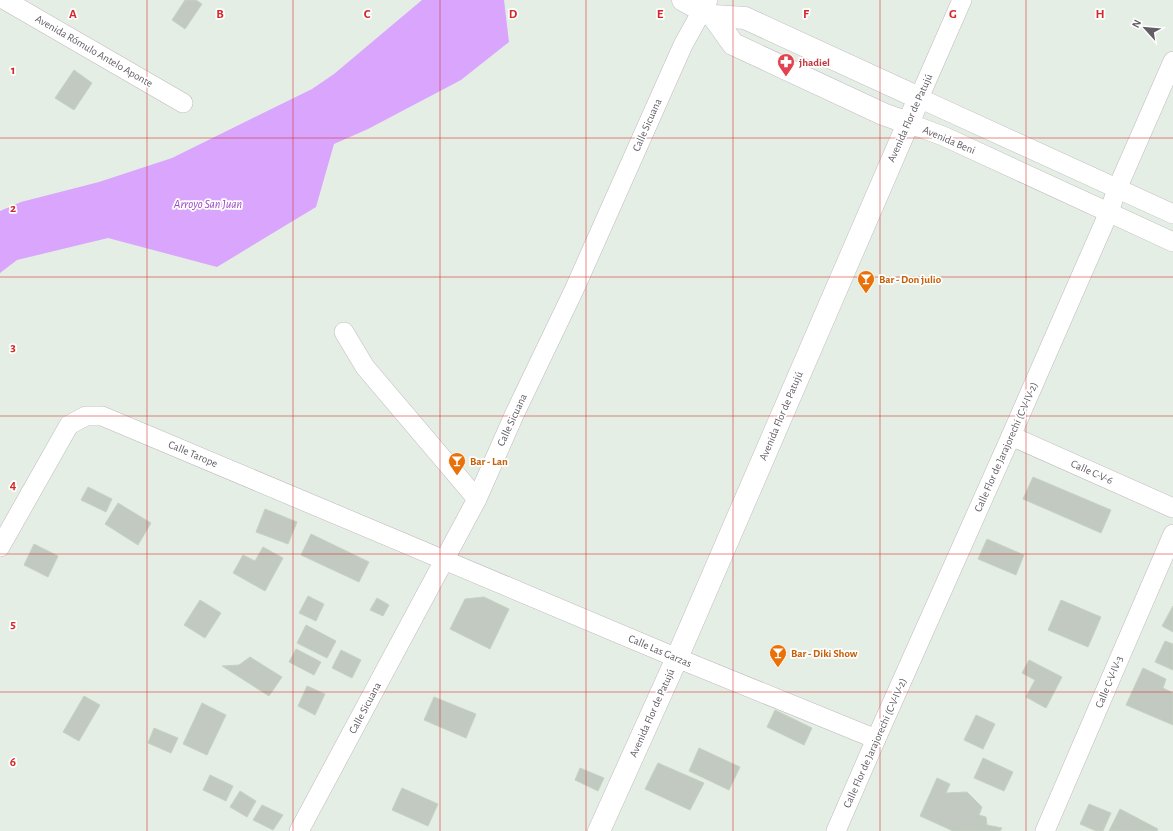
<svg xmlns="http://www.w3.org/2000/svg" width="1173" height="831" viewBox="0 0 1173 831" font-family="'Alegreya Sans',sans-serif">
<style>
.water{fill:#d9a5fd}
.building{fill:#c2c9c0;stroke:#c5d3c2}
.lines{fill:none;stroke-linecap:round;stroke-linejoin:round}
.minor-casing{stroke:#bfb9c0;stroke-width:20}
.secondary-casing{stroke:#c3bcc5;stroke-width:23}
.minor{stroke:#fff;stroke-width:19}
.secondary{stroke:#fff;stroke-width:22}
.grid{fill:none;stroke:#d62828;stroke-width:1;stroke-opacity:0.55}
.labels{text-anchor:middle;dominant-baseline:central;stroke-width:3.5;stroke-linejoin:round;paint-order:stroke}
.street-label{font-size:11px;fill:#625c64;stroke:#fff}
.health-label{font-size:11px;font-weight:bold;fill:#be3a42;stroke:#fff;text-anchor:start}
.food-label{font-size:11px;font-weight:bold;fill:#c56008;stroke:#fff;text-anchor:start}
.water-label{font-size:12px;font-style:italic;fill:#9947c1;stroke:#fff}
.grid-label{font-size:13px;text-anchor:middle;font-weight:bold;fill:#d62828;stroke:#fff;stroke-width:3.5;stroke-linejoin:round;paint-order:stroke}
</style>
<rect width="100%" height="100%" fill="#e5eee4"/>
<polygon class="water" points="422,0 504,0 509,42 461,80 368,129 334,144 316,207 217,267 108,238 17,260 0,273 0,211 21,202 99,182 172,158 312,89 334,74"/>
<g class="building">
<polygon points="185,0 196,0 202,4 185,29 172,20"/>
<polygon points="74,70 92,83 74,110 55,98"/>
<polygon points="1033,477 1111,510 1101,533 1023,499"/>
<polygon points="88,487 112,499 106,512 81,500"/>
<polygon points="118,503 151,523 138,545 105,524"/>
<polygon points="265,509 297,522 288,544 256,532"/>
<polygon points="311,534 369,562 359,582 301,555"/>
<polygon points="987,539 1024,555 1016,575 978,559"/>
<polygon points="34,544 58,556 48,577 24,565"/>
<polygon points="263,547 283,558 265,591 233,573 243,555 255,561"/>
<polygon points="308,596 324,604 316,621 299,613"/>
<polygon points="484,597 509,609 490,649 450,629 465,599"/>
<polygon points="377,598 389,605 383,616 370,610"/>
<polygon points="200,600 221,613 205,638 184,625"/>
<polygon points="1061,600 1101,617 1088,647 1048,630"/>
<polygon points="1173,606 1173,632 1162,626"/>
<polygon points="306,625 336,641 327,658 297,643"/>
<polygon points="1165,641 1173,644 1173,670 1155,662"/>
<polygon points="296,649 321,662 314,675 289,662"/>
<polygon points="341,650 361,660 352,678 332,668"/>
<polygon points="250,657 282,677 269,696 222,666 239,665"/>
<polygon points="1029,660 1062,677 1046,708 1026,697 1035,680 1022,673"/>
<polygon points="1143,668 1166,679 1163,688 1173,693 1173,725 1126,705"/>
<polygon points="307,686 325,694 315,715 298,706"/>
<polygon points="84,696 100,705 79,741 63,732"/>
<polygon points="434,697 476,714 466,738 424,720"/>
<polygon points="202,703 226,715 207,755 183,744"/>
<polygon points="775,710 812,728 804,745 767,727"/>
<polygon points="976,715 995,724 983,749 964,740"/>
<polygon points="154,728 178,738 171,753 148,743"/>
<polygon points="699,748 740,767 729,790 689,771"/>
<polygon points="983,758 1013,772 1004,791 974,778"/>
<polygon points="658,763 704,783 690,810 645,789"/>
<polygon points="580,768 604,778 598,791 575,780"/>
<polygon points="210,775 233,786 226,801 203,790"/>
<polygon points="937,778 950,784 946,793 967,792 982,807 979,815 986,817 987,825 1002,828 1000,831 953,831 920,816"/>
<polygon points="402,788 438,804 428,826 392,810"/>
<polygon points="240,791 256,801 247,817 230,807"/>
<polygon points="1089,804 1111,813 1103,831 1096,831 1080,824"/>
<polygon points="262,805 283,815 273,830 253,820"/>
<polygon points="1120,809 1158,829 1157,831 1109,831"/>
</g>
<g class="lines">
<defs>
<g id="minor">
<polyline points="5,0 183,103"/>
<polyline points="962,0 919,98 1173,214"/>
<polyline points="908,123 943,136 1173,242"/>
<polyline points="344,332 365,367 477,499"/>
<polyline points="1011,436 1173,508"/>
<polyline points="0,547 69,425 86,416 102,416 677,658 876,739"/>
<polyline points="299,831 477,499 515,413 574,290 683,45 708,0"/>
<polyline points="836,831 876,739 1011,436 1109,212 1117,189 1173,61"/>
<polyline points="1045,831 1173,534"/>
</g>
<g id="secondary">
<polyline points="713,16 733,44 883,114 908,123"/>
<polyline points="599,831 677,658 919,98 745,18 713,16 683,0"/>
</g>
</defs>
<use href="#minor" class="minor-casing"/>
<use href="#secondary" class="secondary-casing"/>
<use href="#minor" class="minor"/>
<use href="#secondary" class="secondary"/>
</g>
<path class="grid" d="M 147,0 L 147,831M 293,0 L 293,831M 440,0 L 440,831M 586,0 L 586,831M 733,0 L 733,831M 880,0 L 880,831M 1026,0 L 1026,831M 0,138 L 1173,138M 0,277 L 1173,277M 0,416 L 1173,416M 0,554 L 1173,554M 0,692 L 1173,692"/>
<defs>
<symbol id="pharmacy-pin" viewBox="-11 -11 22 30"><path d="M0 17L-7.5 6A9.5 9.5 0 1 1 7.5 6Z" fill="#e0444e" stroke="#fff"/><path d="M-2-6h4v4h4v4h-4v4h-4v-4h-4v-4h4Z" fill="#fff"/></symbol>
<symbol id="bar-pin" viewBox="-11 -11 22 30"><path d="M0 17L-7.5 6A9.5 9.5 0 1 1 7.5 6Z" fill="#e8710a" stroke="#fff"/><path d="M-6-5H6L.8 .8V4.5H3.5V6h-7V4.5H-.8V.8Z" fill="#fff"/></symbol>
</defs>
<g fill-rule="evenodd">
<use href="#pharmacy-pin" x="776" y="52" width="20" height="27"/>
<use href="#bar-pin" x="856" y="269" width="20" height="27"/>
<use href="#bar-pin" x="447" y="451" width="20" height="27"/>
<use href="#bar-pin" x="768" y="643" width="20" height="27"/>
</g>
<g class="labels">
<g class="street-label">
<text transform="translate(94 51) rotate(30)">Avenida Rómulo Antelo Aponte</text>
<text transform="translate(910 118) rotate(-66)">Avenida Flor de Patujú</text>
<text transform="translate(647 125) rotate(-66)">Calle Sicuana</text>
<text transform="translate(949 140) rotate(23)">Avenida Beni</text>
<text transform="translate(781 416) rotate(-67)">Avenida Flor de Patujú</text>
<text transform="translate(512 420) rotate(-65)">Calle Sicuana</text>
<text transform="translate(1006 447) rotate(-66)">Calle Flor de Jarajorechi (C-V-IV-2)</text>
<text transform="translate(193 454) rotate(23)">Calle Tarope</text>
<text transform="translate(1092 472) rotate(24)">Calle C-V-6</text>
<text transform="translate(660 651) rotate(23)">Calle Las Garzas</text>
<text transform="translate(1109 682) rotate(-67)">Calle C-V-IV-3</text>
<text transform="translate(365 708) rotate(-62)">Calle Sicuana</text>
<text transform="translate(652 713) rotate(-66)">Avenida Flor de Patujú</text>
<text transform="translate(875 743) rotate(-66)">Calle Flor de Jarajorechi (C-V-IV-2)</text>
</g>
<g class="health-label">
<text x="799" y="62">jhadiel</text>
</g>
<g class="food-label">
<text x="879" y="279">Bar - Don julio</text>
<text x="470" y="461">Bar - Lan</text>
<text x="791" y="653">Bar - Diki Show</text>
</g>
<g class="water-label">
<text x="208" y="204">Arroyo San Juan</text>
</g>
</g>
<g class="grid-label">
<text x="73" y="18">A</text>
<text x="220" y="18">B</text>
<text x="367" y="18">C</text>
<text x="513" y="18">D</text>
<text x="660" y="18">E</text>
<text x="806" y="18">F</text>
<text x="953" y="18">G</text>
<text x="1100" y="18">H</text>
<text x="13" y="74">1</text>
<text x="13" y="212">2</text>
<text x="13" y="351">3</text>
<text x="13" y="489">4</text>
<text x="13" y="628">5</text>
<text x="13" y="766">6</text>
</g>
<g transform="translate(1145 28) rotate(297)" stroke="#ffffff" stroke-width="3" paint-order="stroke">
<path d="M0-3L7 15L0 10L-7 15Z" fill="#625c64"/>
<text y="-6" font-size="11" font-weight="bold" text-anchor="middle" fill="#625c64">N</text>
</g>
</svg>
